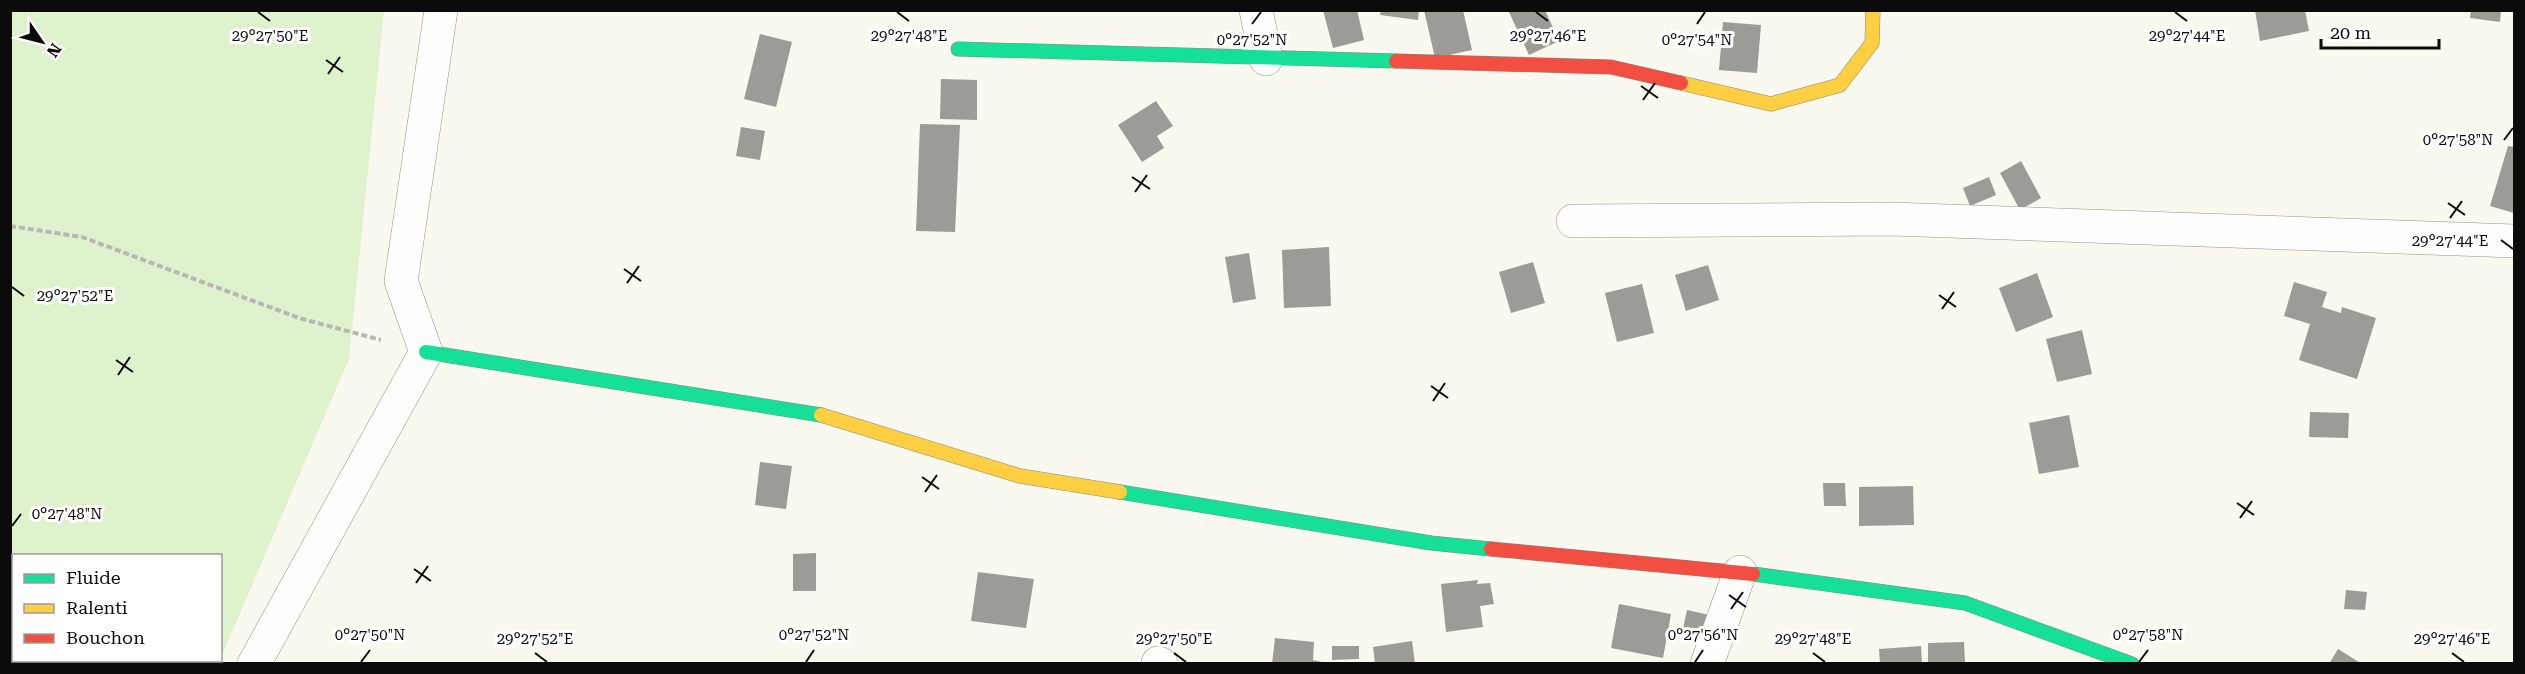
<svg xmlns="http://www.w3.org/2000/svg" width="2525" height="674" viewBox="0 0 2525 674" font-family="'Roboto Serif',serif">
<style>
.green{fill:#e0f1cd}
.building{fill:#9c9b95}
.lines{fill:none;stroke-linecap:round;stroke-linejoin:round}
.street-casing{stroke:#93928e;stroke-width:34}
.fast-casing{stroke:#898984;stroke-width:15}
.slow-casing{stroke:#898984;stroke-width:15}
.jam-casing{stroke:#898984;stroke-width:15}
.path{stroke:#b7b7b5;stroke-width:4;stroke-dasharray:6 3;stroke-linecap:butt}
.street{stroke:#fefefd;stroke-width:33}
.fast{stroke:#16e098;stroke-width:14}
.slow{stroke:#ffcf43;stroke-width:14}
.jam{stroke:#f24e42;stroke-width:14}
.ticks{fill:none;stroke:#0b0b0b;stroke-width:2}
.ticks-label{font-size:15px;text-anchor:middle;fill:#0b0b0b;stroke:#fff;stroke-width:6;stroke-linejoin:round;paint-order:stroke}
</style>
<rect width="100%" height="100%" fill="#faf9ef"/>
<polygon class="green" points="10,11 384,11 349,359 221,658 220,556 14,556 14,660 220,661 218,663 11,663"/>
<g class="building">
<polygon points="1323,10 1357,10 1364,40 1333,48"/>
<polygon points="1381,10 1419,10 1418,20 1380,15"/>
<polygon points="1424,10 1463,10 1472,50 1435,58"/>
<polygon points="1508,10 1545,10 1559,41 1529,55"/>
<polygon points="2255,10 2305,10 2309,31 2260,41"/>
<polygon points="2471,10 2501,10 2500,22 2470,18"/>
<polygon points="1723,22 1761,25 1757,73 1719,70"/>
<polygon points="760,34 792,42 776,107 744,99"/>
<polygon points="941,79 977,80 977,120 940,119"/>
<polygon points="1156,101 1173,126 1157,136 1164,148 1142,162 1118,125"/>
<polygon points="920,124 960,125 955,232 916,231"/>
<polygon points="741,127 765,131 760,160 736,156"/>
<polygon points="2508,146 2514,147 2514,213 2490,206"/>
<polygon points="2021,161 2041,198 2020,210 2000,173"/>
<polygon points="1989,177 1996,195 1970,206 1963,188"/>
<polygon points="1329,247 1331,306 1284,308 1282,250"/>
<polygon points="1249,253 1256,299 1233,303 1225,257"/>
<polygon points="1533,262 1545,303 1511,313 1499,272"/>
<polygon points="1708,265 1719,300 1686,311 1675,275"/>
<polygon points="2037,273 2053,317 2016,332 1999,288"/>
<polygon points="2294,282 2327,292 2322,307 2341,313 2342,307 2376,318 2357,379 2299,360 2310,324 2284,316"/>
<polygon points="1642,284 1654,333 1617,342 1605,293"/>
<polygon points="2082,330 2092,374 2057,382 2046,339"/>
<polygon points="2310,412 2349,413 2348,438 2309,437"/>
<polygon points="2069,415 2079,467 2039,474 2029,423"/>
<polygon points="760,462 792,466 786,509 755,505"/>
<polygon points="1823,483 1845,483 1846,506 1824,506"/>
<polygon points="1913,486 1914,525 1859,526 1859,487"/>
<polygon points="816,553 816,591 793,591 793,554"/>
<polygon points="978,572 1034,579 1026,628 971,621"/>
<polygon points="1478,580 1477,584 1490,583 1494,604 1480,606 1483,627 1446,632 1441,584"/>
<polygon points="2346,590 2367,592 2365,610 2344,609"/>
<polygon points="1619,604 1671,614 1663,658 1611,648"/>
<polygon points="1687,610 1714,616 1709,640 1682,633"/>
<polygon points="1275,638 1314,642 1313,660 1331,664 1272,664"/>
<polygon points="1412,641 1415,664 1375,664 1373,647"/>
<polygon points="1964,642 1965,662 1928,663 1928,643"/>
<polygon points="1332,646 1359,646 1359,659 1332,660"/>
<polygon points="1921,646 1922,664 1880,664 1879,649"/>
<polygon points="2338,649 2362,664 2329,664"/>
</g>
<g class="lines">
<defs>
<g id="street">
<polyline points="1256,10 1266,59"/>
<polyline points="1573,221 1892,219 2514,241"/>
<polyline points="1158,663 1161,664"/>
<polyline points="254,664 426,352 401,281 441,10"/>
<polyline points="1707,664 1740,572"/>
</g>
<g id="fast">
<polyline points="958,49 1396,61"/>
<polyline points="426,352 821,415"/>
<polyline points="1120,492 1431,543 1491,549"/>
<polyline points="1753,574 1965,603 2132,664"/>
</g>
<g id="slow">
<polyline points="1681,83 1771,104 1840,85 1872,43 1873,10"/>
<polyline points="821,415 1020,476 1120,492"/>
</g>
<g id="jam">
<polyline points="1396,61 1611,67 1681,83"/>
<polyline points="1491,549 1753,574"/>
</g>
</defs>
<use href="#street" class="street-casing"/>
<use href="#fast" class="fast-casing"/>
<use href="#slow" class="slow-casing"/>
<use href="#jam" class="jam-casing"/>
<polyline class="path" points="10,226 82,237 299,318 381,340"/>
<use href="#street" class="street"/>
<use href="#fast" class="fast"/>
<use href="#slow" class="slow"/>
<use href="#jam" class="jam"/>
</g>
<path class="ticks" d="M 258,12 L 270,21M 897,12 L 909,21M 1536,12 L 1548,21M 2175,12 L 2187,21M 1252,24 L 1261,12M 1697,24 L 1705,12M 326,60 L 343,72M 328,74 L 340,57M 1641,86 L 1658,98M 1643,100 L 1655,83M 2504,140 L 2513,128M 1132,177 L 1150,189M 1135,192 L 1147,175M 2448,203 L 2465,215M 2450,218 L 2462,201M 2501,240 L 2513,249M 624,269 L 641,281M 627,283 L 639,266M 12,287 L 24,296M 1939,295 L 1956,307M 1942,309 L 1954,292M 116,360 L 133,372M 118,375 L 130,357M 1431,386 L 1448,398M 1433,401 L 1445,383M 922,477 L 939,489M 925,492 L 937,475M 2237,503 L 2254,515M 2240,518 L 2252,501M 12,526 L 21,514M 414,569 L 431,581M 416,583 L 428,566M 1729,595 L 1746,607M 1731,609 L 1743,592M 535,653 L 547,662M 1174,653 L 1186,662M 1813,653 L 1825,662M 2452,653 L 2464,662M 361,662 L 370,650M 806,662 L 814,650M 1695,662 L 1703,650M 2139,662 L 2148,650"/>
<g class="ticks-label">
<text x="270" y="41">29°27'50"E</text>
<text x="909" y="41">29°27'48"E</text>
<text x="1548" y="41">29°27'46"E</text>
<text x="2187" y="41">29°27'44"E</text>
<text x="1252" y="45">0°27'52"N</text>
<text x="1697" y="45">0°27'54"N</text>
<text x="2458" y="145">0°27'58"N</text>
<text x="2450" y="246">29°27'44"E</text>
<text x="75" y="301">29°27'52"E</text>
<text x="67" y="519">0°27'48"N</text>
<text x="370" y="640">0°27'50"N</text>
<text x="814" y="640">0°27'52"N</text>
<text x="1703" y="640">0°27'56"N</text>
<text x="2148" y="640">0°27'58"N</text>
<text x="535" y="644">29°27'52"E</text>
<text x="1174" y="644">29°27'50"E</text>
<text x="1813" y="644">29°27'48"E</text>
<text x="2452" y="644">29°27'46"E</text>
</g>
<rect width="2525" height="674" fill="none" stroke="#0b0b0b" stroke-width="24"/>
<rect x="12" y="554" width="210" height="108" fill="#ffffff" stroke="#9d9d9d" stroke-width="1.5"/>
<rect x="24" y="574" width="30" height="9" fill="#16e098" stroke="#9d9d9d" stroke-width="1.5"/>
<text x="66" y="584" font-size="18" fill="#0b0b0b">Fluide</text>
<rect x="24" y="604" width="30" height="9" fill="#ffcf43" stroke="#9d9d9d" stroke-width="1.5"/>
<text x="66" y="614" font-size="18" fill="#0b0b0b">Ralenti</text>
<rect x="24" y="634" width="30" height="9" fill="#f24e42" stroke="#9d9d9d" stroke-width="1.5"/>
<text x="66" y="644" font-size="18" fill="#0b0b0b">Bouchon</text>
<g transform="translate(42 42) rotate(125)" stroke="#ffffff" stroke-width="4.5" paint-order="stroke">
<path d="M0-4.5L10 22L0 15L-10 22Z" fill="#0b0b0b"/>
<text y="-9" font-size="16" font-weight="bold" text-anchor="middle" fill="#0b0b0b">N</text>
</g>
<path d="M2321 39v9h118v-9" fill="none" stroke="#0b0b0b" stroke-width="3"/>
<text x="2330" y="39" font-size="18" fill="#0b0b0b" stroke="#ffffff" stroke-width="4.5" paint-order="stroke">20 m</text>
</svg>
